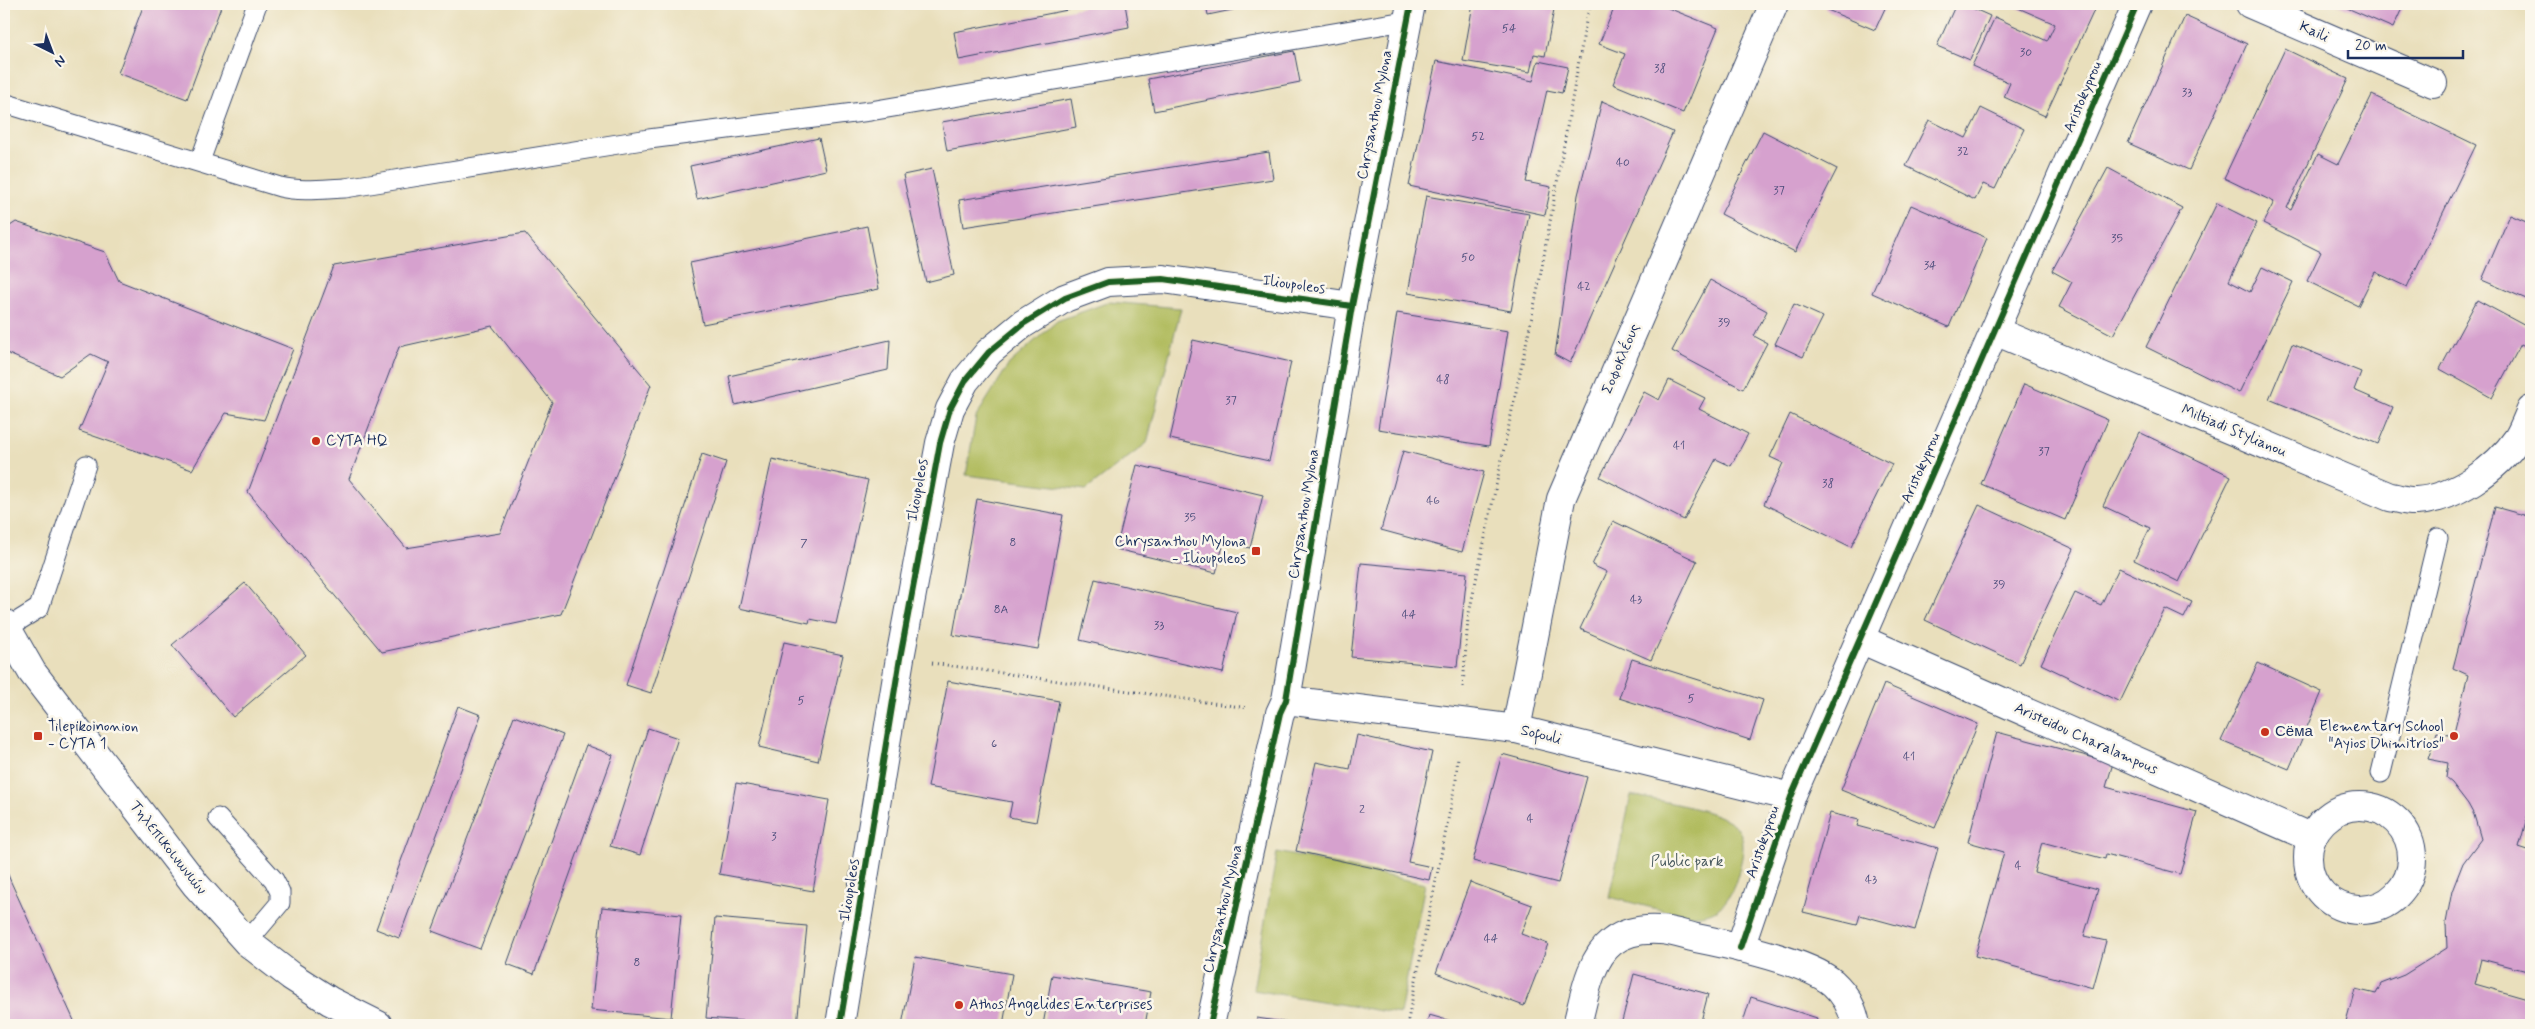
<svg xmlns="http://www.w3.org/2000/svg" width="2535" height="1029" viewBox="0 0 2535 1029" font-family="Mynerve,sans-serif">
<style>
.green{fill:#b1bc5e;stroke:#66765e}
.building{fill:#d6a1ce;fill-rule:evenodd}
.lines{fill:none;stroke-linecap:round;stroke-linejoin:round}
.service-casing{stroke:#3a496c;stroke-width:21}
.minor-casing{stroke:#3a496c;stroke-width:30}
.tertiary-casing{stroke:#3a496c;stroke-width:30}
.path{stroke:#3a496c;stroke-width:3;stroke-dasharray:1 4;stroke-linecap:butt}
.service{stroke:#fff;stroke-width:19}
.minor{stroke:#fff;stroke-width:28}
.tertiary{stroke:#fff;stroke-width:28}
.cycleway-casing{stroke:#fbf7ec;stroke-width:9}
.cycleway{stroke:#1b5e20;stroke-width:6}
.poi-dot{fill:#c8321e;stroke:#fbf7ec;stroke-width:2}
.labels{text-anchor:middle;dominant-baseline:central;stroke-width:5;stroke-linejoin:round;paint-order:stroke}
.number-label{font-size:12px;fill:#4a4c7a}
.street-label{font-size:15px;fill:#1b2f5e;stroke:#fbf7ec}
.poi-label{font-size:15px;fill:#1b2f5e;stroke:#fbf7ec;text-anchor:start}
.park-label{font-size:15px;fill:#48595e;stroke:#fbf7ec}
</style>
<rect width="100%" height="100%" fill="#fbf7ec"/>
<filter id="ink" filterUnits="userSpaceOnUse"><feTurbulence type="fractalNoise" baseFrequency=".02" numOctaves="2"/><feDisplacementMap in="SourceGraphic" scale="10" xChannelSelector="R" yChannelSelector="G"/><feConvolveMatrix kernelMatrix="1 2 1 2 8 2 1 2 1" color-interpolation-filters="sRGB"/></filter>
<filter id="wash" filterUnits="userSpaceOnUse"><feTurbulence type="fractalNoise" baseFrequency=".0096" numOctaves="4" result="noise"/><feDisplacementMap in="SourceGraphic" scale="20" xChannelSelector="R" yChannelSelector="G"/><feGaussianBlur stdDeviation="1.12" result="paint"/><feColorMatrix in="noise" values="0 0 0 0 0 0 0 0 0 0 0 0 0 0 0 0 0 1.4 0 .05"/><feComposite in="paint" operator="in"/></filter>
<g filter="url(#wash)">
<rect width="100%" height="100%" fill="#e9dfbc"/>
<g class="green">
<polygon points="1109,302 1181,308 1147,443 1086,490 966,475 976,417 1009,364 1057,321"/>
<path d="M 1631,795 C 1657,801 1713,808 1733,824 C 1746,834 1744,851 1740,866 C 1729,913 1711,922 1665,911 C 1646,906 1628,902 1609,897 Z"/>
<polygon points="1277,852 1425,884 1400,1014 1253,990"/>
</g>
<g id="blocks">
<g class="building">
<polygon points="144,4 222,4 187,99 118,73"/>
<polygon points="1099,4 1125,4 1129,27 959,60 954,32"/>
<polygon points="1206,4 1256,4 1256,5 1208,15"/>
<polygon points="1473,4 1555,4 1545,56 1534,54 1530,72 1463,61"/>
<polygon points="1616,4 1658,4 1718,28 1683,113 1613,84 1625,54 1599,44"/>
<polygon points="1827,4 1887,4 1875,30 1825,9"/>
<polygon points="1956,4 1963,4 1990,16 1970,60 1937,46"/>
<polygon points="2009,4 2097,4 2045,116 2004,97 2010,83 1972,66 1995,17 2047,41 2055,24"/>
<polygon points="2338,4 2404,4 2393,28"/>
<polygon points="2185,16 2247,44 2189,170 2128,143"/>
<polygon points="2285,49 2348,79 2287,208 2291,210 2318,154 2338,164 2372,95 2476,145 2407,287 2375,272 2358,306 2307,281 2321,252 2263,223 2274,202 2224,178"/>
<polygon points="1294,51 1300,82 1154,111 1148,79"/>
<polygon points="1436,61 1533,81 1538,61 1568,67 1562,93 1547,90 1526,182 1551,187 1545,215 1409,186"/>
<polygon points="1071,99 1076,127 947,151 942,122"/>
<polygon points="1602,101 1673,132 1570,363 1555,355 1578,195"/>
<polygon points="1981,108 2024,129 1995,189 1983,184 1975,200 1906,166 1929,120 1966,138"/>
<polygon points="1763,131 1837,169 1795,252 1721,214"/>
<polygon points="819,138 826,170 697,199 690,166"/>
<polygon points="1269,152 1273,179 963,227 959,200"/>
<polygon points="2108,168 2182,208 2113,335 2059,307 2072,282 2052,271"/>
<polygon points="932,169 954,275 926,282 903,175"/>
<polygon points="1426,196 1529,214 1511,311 1408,293"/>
<polygon points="2217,203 2257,223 2229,281 2250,292 2262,267 2293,282 2239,393 2146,347"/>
<polygon points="1911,205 1987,238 1949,327 1872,293"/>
<polygon points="2510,215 2531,224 2531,301 2482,280"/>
<polygon points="16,222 105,252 119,281 293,349 264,420 226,413 192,470 79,431 108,362 91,354 60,376 4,352 4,230"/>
<polygon points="867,226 879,289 703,324 690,263"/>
<path d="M 525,233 L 651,385 L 561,614 L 382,652 L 248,492 L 334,266 ZM 492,326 L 552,402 L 500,533 L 406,548 L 349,479 L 399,347 Z"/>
<polygon points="1710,280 1767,311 1754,336 1767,343 1743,389 1672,351"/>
<polygon points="2477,300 2531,329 2531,349 2521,344 2492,398 2440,369"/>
<polygon points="1794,304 1823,317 1803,357 1775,344"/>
<polygon points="1397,313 1508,331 1489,446 1378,429"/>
<polygon points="890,340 888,370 735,405 729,376"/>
<polygon points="1193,340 1291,362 1269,461 1170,439"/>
<polygon points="2292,344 2361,372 2354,390 2393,407 2378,444 2269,399"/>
<polygon points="1669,380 1705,398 1699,409 1748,434 1731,466 1716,459 1684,520 1600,477 1644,392 1659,400"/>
<polygon points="2024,384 2108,420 2065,520 1981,484"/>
<polygon points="1790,414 1892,464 1851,547 1764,504 1783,463 1770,457"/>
<polygon points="2139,432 2231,476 2179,582 2134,560 2150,528 2103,506"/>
<polygon points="1403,451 1484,472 1462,552 1381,530"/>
<polygon points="702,454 726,462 651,693 626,685"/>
<polygon points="772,459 868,480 836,624 810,619 809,623 739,608"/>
<polygon points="1137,465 1263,495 1250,548 1224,542 1216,573 1116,549"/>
<polygon points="977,499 1063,515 1038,649 953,635"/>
<polygon points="1979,505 2074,549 2020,664 1925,620"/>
<polygon points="2495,507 2531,517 2531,803 2519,847 2531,851 2531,972 2481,959 2475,984 2531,1000 2531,1025 2345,1025 2355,989 2376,994 2381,984 2404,975 2447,948 2446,923 2452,891 2463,863 2481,839 2474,815 2468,804 2452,783 2446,778 2448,763 2428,759 2437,732 2453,736 2468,675 2453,668"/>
<polygon points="1613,521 1697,561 1651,660 1580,629 1607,572 1592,565"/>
<polygon points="1361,563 1467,573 1457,667 1351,657"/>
<polygon points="2119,568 2192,602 2184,618 2165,609 2120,702 2041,664 2075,593 2101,605"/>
<polygon points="1095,579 1237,612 1223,673 1080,640"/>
<polygon points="245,583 306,655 233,717 172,645"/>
<polygon points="784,642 843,655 818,761 759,747"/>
<polygon points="1632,659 1763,700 1750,740 1619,698"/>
<polygon points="2258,663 2322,692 2289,769 2221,741"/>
<polygon points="948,681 1059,701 1036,822 1009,817 1012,802 928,787"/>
<polygon points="1884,684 1978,724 1935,828 1841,790"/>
<polygon points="458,706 481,715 399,938 376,929"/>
<polygon points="514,716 563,735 480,949 432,931"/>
<polygon points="648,728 678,738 640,855 610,846"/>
<polygon points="1997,732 2113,763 2106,787 2197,812 2180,874 2106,854 2105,859 2042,842 2034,872 2098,889 2084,936 2106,941 2093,988 1975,956 2004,852 1968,842"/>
<polygon points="1357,735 1432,752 1408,862 1432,867 1429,880 1296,851 1316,762 1350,769"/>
<polygon points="586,745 613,755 534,974 507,964"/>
<polygon points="1502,754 1587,777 1558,883 1473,861"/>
<polygon points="736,783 829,800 813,891 719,874"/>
<polygon points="1830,813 1859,820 1857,826 1938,848 1915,930 1860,915 1857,925 1803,912"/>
<polygon points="4,865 11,882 76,1025 4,1025"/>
<polygon points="1470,882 1532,905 1521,934 1548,944 1524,1006 1436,973"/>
<polygon points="602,907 681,915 671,1018 591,1010"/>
<polygon points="715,918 807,926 797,1025 706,1018"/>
<polygon points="915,957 1012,974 1003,1025 902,1025"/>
<polygon points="1634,974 1708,994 1700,1025 1621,1025"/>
<polygon points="1052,975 1151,992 1145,1025 1043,1025"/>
<polygon points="1751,997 1817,1018 1815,1025 1742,1025"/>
<polygon points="1429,1015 1465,1025 1426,1025"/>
<polygon points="1257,1018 1296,1024 1296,1025 1256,1025"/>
</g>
</g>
</g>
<g filter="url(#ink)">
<use href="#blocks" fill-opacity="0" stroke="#3a496c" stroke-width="1"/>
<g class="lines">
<defs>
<g id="service">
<path d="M 4,103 L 280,187 C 301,192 323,189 345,188 L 649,139 L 870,111 L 1405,21"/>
<polyline points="200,161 257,4"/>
<polyline points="7,628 39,608 86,465"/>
<polyline points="2381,773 2438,538"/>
<polyline points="218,818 274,880 280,892 280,903 247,942"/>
</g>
<g id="minor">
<polyline points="2250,4 2433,83"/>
<path d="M 1995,331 L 2390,497 C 2398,498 2408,502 2416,501 C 2454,499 2497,469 2518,438 C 2523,430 2527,419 2531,410"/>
<polyline points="4,623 32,672 196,885 247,942 291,976 330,1001 378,1025"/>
<polyline points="1860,639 2312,838"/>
<polyline points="1286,700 1516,729 1791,797"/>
<polyline points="1516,729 1561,499 1774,4"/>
<circle cx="2360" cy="858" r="52"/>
<polyline points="1740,948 1791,797 2137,4"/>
<polyline points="840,1025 900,658 940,443 950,409 965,381 989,352 1023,324 1065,298 1108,282 1163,279 1352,306"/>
<path d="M 1577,1025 C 1584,999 1589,960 1612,942 C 1625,932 1642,929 1659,930 C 1671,930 1684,935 1696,938 C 1731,945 1807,961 1833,983 C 1846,995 1853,1008 1856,1025"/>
</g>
<polyline id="tertiary" points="1210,1025 1280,713 1286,700 1352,306 1411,4"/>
</defs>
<use href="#service" class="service-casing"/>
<use href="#minor" class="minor-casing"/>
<use href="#tertiary" class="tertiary-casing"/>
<g class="path">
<polyline points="932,663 1248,708"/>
<polyline points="1463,687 1468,618 1539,283 1587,16 1591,4"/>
<polyline points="1407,1025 1456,780 1458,756"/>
</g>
<use href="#service" class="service"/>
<use href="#minor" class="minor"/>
<use href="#tertiary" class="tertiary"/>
<defs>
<g id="cycleway">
<polyline points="1740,948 1791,797 2137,4"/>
<polyline points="840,1025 900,658 940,443 950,409 965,381 989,352 1023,324 1065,298 1108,282 1163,279 1352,306"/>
<polyline points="1210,1025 1280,713 1286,700 1352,306 1411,4"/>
</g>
</defs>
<use href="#cycleway" class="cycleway-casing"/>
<use href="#cycleway" class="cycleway"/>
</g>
</g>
<g class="poi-dot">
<circle cx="316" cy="441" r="5"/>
<rect x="1251" y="546" width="10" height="10" rx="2.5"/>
<circle cx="2265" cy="732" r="5"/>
<rect x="33" y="731" width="10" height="10" rx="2.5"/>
<circle cx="2454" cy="736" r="5"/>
<circle cx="959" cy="1005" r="5"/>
</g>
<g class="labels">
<g class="number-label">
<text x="1509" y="29">54</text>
<text x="2026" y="53">30</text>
<text x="1660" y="69">38</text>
<text x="2187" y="93">33</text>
<text x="1478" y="137">52</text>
<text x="1963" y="152">32</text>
<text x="1623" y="163">40</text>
<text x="1779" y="191">37</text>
<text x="2117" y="239">35</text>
<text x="1468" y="258">50</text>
<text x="1930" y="266">34</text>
<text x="1584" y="287">42</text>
<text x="1724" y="323">39</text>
<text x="1443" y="380">48</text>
<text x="1231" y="401">37</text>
<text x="1679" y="446">41</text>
<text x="2044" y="452">37</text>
<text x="1828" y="484">38</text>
<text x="1433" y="501">46</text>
<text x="1190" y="518">35</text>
<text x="1013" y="543">8</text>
<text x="804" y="544">7</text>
<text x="1999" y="585">39</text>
<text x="1636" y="600">43</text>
<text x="1001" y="610">8A</text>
<text x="1409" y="615">44</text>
<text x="1159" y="626">33</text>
<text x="1691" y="699">5</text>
<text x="801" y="701">5</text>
<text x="994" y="744">6</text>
<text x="1909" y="757">41</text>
<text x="1362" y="810">2</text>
<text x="1530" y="819">4</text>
<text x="774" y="837">3</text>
<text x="2018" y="866">4</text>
<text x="1871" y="880">43</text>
<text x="1491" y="939">44</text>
<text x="637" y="963">8</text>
</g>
<g class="street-label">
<text transform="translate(2314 32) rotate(24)">Kaili</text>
<text transform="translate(2083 97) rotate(-67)">Aristokyprou</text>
<text transform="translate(1375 115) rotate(-79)">Chrysanthou Mylona</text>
<text transform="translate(1294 285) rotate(8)">Ilioupoleos</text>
<text transform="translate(1621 359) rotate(-67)">Σοφοκλέους</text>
<text transform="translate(2234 431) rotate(23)">Miltiadi Stylianou</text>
<text transform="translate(1921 468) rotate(-66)">Aristokyprou</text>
<text transform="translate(918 490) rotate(-80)">Ilioupoleos</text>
<text transform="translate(1304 514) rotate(-81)">Chrysanthou Mylona</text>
<text transform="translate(1541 735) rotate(14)">Sofouli</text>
<text transform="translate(2086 739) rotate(24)">Aristeidou Charalampous</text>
<text transform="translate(1763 842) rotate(-71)">Aristokyprou</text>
<text transform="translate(168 848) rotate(52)">Τηλεπικοινωνιών</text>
<text transform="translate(850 890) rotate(-81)">Ilioupoleos</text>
<text transform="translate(1223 909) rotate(-77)">Chrysanthou Mylona</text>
</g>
<g class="poi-label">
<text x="326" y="441">CYTA HQ</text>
<text x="1246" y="542" text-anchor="end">Chrysanthou Mylona<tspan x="1246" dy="17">- Ilioupoleos</tspan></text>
<text x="48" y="727">Tilepikoinonion<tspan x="48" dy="17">- CYTA 1</tspan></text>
<text x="2444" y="727" text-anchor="end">Elementary School<tspan x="2444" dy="17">"Ayios Dhimitrios"</tspan></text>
<text x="2275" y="732">Сёма</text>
<text x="969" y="1005">Athos Angelides Enterprises</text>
</g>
<g class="park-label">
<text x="1687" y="862">Public park</text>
</g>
</g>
<rect width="2535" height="1029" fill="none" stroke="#fbf7ec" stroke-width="20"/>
<g transform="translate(52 52) rotate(138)" stroke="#fbf7ec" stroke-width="4" paint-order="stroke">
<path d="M0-4L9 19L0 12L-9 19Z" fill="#1b2f5e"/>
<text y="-8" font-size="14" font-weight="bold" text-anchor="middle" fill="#1b2f5e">N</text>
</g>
<path d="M2348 50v8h115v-8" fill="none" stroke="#1b2f5e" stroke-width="2.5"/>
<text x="2355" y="50" font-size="15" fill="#1b2f5e" stroke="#fbf7ec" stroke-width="4" paint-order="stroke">20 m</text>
</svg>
